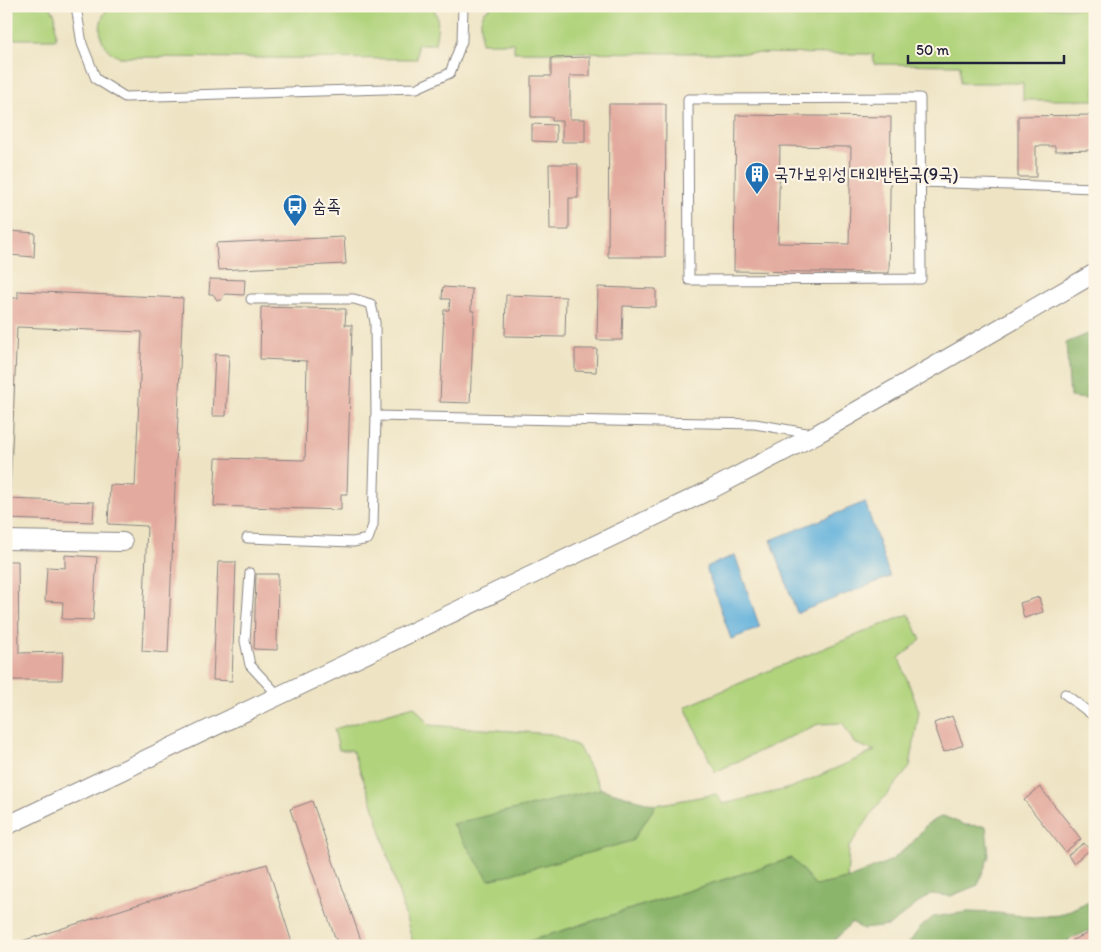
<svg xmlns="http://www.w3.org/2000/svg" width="1101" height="952" viewBox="0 0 1101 952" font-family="Itim,'Poor Story',sans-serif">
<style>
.green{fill:#b0d37c;stroke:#697a5c}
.forest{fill:#8cb56c;stroke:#576c54}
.water{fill:#61b0db;stroke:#42698b}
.building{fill:#e3ab9f;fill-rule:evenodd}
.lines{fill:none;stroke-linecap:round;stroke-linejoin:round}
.lane-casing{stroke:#888380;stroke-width:11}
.street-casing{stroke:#888380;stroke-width:20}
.lane{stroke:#fff;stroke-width:9}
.street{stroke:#fff;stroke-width:18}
.labels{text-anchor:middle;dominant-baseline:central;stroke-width:4.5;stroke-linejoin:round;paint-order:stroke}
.poi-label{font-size:18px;fill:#22223b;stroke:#fcf5e5;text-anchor:start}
</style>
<rect width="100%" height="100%" fill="#fcf5e5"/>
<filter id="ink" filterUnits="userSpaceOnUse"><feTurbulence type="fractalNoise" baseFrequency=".02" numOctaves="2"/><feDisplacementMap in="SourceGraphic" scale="10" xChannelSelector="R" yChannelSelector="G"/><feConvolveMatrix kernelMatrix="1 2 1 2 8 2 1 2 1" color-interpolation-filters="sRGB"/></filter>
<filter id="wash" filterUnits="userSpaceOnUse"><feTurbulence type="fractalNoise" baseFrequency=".0096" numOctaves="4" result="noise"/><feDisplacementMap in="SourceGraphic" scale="20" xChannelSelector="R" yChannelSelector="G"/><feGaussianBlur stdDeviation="1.12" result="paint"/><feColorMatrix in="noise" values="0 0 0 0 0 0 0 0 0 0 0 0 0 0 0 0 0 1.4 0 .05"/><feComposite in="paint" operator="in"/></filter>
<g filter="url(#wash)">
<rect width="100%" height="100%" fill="#eee4c4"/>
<g class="green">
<polygon points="6,6 50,6 55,15 56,39 6,39"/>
<path d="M 110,6 L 432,6 C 441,19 437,29 435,44 L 417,44 L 417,59 L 119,57 C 98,49 94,22 110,6 Z"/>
<polygon points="493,6 1095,8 1095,100 1023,100 1023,83 960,83 960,65 874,64 873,54 514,52 514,43 481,43 481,20 484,12"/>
<polygon points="909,614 921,640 899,658 919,711 910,767 877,806 849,847 847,879 816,886 792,858 514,946 414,946 373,805 352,750 339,750 334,729 414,706 429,725 551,734 578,746 601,789 452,825 632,841 656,805 716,794 723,804 791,788 875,751 854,743 843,723 818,724 715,772 685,707 775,668"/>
</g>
<g class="forest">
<polygon points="1095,331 1095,400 1070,397 1066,343"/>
<polygon points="601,789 656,805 632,841 489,880 452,824"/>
<polygon points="943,816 965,825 986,826 989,856 978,885 951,896 930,894 889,926 863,929 851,923 829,946 514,946 792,858 816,886 847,879 892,860 913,842 927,824"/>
<polygon points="1095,898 1095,928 1068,940 1068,946 907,946 919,929 933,917 968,912 997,913 1032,917 1060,915"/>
</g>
<g class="water">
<polygon points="865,502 890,577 797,613 771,540"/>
<polygon points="735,555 760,628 731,639 706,567"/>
</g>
<g id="blocks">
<g class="building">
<polygon points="590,57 590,76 570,76 570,119 585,119 585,142 562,142 562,121 552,121 552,117 531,117 531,76 551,76 551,58"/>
<polygon points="609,104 666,104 665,257 608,257"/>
<path d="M 736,115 L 891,117 L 889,273 L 734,271 ZM 780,146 L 851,147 L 849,244 L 778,243 Z"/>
<polygon points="1095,115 1095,150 1055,151 1055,146 1036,146 1036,177 1018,177 1018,116"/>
<polygon points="532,124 556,125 556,142 532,141"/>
<polygon points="549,164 578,164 578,198 569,198 569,230 550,230"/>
<polygon points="10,231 35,233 34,257 9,255"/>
<polygon points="344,237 346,264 218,270 216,243"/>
<polygon points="210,279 245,280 244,295 225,294 221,300 217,300 213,294 209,294"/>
<polygon points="443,287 472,289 471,311 474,311 470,403 440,402 444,310 449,310 450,299 442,299"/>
<polygon points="598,287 656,289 656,307 623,306 622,340 597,340"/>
<polygon points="18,291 183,298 168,653 142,651 147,526 108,524 110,485 135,486 142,332 17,327 10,496 6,496 6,298 18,298"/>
<polygon points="506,295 566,297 565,337 505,336"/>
<polygon points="261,307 346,309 345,325 352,325 347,494 341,494 341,510 214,506 216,458 305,460 307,361 260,359"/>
<polygon points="575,349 597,349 596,372 575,371"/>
<polygon points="215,354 229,355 226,416 212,416"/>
<polygon points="6,499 94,502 93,522 6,519"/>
<polygon points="65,555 97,557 93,620 62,619 63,602 45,601 47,567 65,568"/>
<polygon points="6,561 18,561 19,653 63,652 62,680 6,680"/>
<polygon points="218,562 236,562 232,681 213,680"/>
<polygon points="256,574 278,574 277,650 254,649"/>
<polygon points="1039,597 1043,612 1024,618 1020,603"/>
<polygon points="952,716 963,745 944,752 934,723"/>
<polygon points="1040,787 1081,839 1065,852 1024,800"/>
<polygon points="312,801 363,946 338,946 290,809"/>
<polygon points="1084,843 1090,850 1073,863 1068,855"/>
<polygon points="267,864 293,946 9,946 9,945"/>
<polygon points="1094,931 1095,946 1074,946 1072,940"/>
</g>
</g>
</g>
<g filter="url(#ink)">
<use href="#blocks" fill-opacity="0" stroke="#888380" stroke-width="1"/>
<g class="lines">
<defs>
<g id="lane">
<polyline points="76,6 82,44 96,79 125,97 417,88 450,73 462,41 463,6"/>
<polygon points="920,98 921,279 689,280 688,99"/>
<polyline points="921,182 1095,188"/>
<polyline points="376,416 755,424 812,434"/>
<polyline points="247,538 353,542 368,539 373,525 376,416 375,322 371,304 354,299 251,299"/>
<polyline points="250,573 245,641 250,665 278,695"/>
<polyline points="1065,694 1095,717"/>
</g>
<g id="street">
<polyline points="6,540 123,542"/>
<polyline points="6,826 710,490 817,434 1095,273"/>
</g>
</defs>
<use href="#lane" class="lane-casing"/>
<use href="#street" class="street-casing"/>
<use href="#lane" class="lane"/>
<use href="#street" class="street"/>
</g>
</g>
<defs>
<symbol id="building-pin" viewBox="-11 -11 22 30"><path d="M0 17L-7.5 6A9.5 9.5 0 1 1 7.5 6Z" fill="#1f6fb2" stroke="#fcf5e5"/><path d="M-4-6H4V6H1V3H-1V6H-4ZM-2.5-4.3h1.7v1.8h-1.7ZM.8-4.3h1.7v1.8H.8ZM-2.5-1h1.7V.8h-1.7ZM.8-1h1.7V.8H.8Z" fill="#fff"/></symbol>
<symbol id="bus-pin" viewBox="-11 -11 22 30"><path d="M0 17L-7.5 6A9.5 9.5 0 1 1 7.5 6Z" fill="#1f6fb2" stroke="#fcf5e5"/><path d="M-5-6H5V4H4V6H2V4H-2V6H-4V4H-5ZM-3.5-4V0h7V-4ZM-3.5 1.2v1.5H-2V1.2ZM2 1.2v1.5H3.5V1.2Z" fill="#fff"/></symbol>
</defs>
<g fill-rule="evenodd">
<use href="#building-pin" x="743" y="160" width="28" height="38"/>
<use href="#bus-pin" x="281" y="192" width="28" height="38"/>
</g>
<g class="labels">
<g class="poi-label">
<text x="774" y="174">국가보위성 대외반탐국(9국)</text>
<text x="312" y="206">숨족</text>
</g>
</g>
<rect width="1101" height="952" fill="none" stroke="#fcf5e5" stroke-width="25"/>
<path d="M908 55v8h156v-8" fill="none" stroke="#22223b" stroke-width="2.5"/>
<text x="916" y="55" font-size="15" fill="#22223b" stroke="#fcf5e5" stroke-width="4" paint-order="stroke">50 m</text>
</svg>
